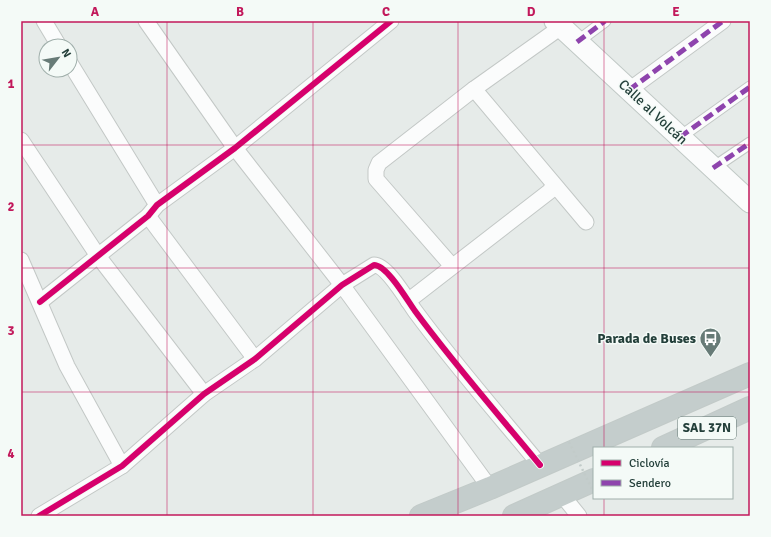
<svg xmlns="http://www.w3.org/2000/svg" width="771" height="537" viewBox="0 0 771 537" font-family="Signika,sans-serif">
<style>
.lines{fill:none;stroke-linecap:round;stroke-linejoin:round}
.pedestrian-casing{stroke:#c3c8c6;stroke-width:13}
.minor-casing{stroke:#c3c8c6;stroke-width:17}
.secondary-casing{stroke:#c1c9c6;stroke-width:23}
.trunk-casing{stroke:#c2cac8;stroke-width:24}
.pedestrian{stroke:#fbfcfc;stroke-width:11}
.minor{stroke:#fbfcfc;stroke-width:15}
.secondary{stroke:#fbfcfc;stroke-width:21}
.trunk{stroke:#c4cdcc;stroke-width:22}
.path-bridge{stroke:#c2cbc9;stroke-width:2.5;stroke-dasharray:2 3;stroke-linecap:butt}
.quiet{stroke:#8e44ad;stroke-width:5;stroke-dasharray:10 5;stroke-linecap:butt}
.cycleway-casing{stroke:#f4faf7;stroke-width:8}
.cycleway{stroke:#d6006c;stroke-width:6}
.grid{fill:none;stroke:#c2185b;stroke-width:1;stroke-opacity:0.55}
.labels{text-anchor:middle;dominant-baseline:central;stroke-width:3;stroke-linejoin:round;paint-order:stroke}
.shield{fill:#f4faf7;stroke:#627773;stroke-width:1}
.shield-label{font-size:13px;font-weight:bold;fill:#233f3a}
.street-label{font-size:14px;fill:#233f3a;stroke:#f4faf7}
.poi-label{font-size:14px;font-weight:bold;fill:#233f3a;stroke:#f4faf7;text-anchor:end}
.neatline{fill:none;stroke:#c2185b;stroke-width:1.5}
.grid-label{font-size:13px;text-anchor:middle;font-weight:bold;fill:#c2185b}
</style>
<rect width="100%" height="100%" fill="#e6ebe9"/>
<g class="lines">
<defs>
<g id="pedestrian">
<polyline points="577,42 605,21"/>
<polyline points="680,137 750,87"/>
<polyline points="713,168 750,143"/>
</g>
<g id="minor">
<polyline points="44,21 59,46"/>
<polyline points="146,21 235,148 342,285 490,488"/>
<polyline points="70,63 157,205"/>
<polyline points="474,89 586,222"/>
<polyline points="629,90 723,21"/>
<polyline points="21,140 98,256 204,394"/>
<polyline points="148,216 255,359"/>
<polyline points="21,260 67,366 122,466"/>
<polyline points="452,266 376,179 376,170 379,163 474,89 561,27"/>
<polyline points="408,301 550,191 553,185"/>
<polyline points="40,302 148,216 157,205 235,148 391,21"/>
<polyline points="562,495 579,516"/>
<path d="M 39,516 L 122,466 L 204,394 L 255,359 L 342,285 L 374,265 C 387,265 407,300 415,311 C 454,364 498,414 540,465"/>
</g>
<polyline id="secondary" points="555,21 750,202"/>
<g id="trunk">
<polyline points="663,448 750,408"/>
<polyline points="421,516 490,488 750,374"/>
<polyline points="514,516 594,480"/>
</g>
</defs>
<use href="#pedestrian" class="pedestrian-casing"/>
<use href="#minor" class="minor-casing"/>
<use href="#secondary" class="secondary-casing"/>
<use href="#trunk" class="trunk-casing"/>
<use href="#pedestrian" class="pedestrian"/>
<use href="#minor" class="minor"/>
<use href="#secondary" class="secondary"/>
<use href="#trunk" class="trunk"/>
<polyline class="path-bridge" points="569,442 593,491"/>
<g class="quiet">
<polyline points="577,42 605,21"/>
<polyline points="629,90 723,21"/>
<polyline points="680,137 750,87"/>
<polyline points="713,168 750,143"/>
</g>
<defs>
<g id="cycleway">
<polyline points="40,302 148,216 157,205 235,148 391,21"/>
<path d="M 39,516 L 122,466 L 204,394 L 255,359 L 342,285 L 374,265 C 387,265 407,300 415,311 C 454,364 498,414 540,465"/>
</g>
</defs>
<use href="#cycleway" class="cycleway-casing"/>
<use href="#cycleway" class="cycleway"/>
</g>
<path class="grid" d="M 167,21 L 167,516M 313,21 L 313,516M 458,21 L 458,516M 604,21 L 604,448M 21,145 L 750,145M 21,268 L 750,268M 21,392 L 750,392M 604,498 L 604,516"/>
<defs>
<symbol id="bus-pin" viewBox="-11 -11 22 30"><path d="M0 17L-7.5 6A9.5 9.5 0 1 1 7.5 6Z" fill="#677b77" stroke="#f4faf7"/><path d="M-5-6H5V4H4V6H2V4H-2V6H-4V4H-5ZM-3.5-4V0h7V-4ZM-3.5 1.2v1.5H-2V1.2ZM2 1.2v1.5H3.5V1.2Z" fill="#fff"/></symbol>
</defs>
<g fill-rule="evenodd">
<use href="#bus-pin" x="698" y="326" width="25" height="34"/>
</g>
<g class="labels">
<rect class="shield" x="678" y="417" width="58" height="22" rx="3"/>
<g class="shield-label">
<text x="707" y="428">SAL 37N</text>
</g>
<g class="street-label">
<text transform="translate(653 112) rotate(43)">Calle al Volcán</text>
</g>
<g class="poi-label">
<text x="696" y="338">Parada de Buses</text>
</g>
</g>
<rect width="771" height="537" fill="none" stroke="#f4faf7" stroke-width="44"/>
<rect x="593" y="447" width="140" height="52" fill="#f4faf7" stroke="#a0afab"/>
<rect x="601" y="460" width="20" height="6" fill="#d6006c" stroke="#a0afab"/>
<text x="629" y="467" font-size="12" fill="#233f3a">Ciclovía</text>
<rect x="601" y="480" width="20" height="6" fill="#8e44ad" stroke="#a0afab"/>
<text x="629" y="487" font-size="12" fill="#233f3a">Sendero</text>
<g transform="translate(58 58) rotate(59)"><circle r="19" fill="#f4faf7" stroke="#a0afab"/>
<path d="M0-3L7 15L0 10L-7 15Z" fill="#677b77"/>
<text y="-6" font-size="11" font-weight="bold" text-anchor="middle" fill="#233f3a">N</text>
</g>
<rect x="22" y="22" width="727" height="493" class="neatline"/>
<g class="grid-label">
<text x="95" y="16">A</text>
<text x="240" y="16">B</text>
<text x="386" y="16">C</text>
<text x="531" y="16">D</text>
<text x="676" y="16">E</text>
<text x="11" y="88">1</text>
<text x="11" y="211">2</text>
<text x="11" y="335">3</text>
<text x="11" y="458">4</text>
</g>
</svg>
